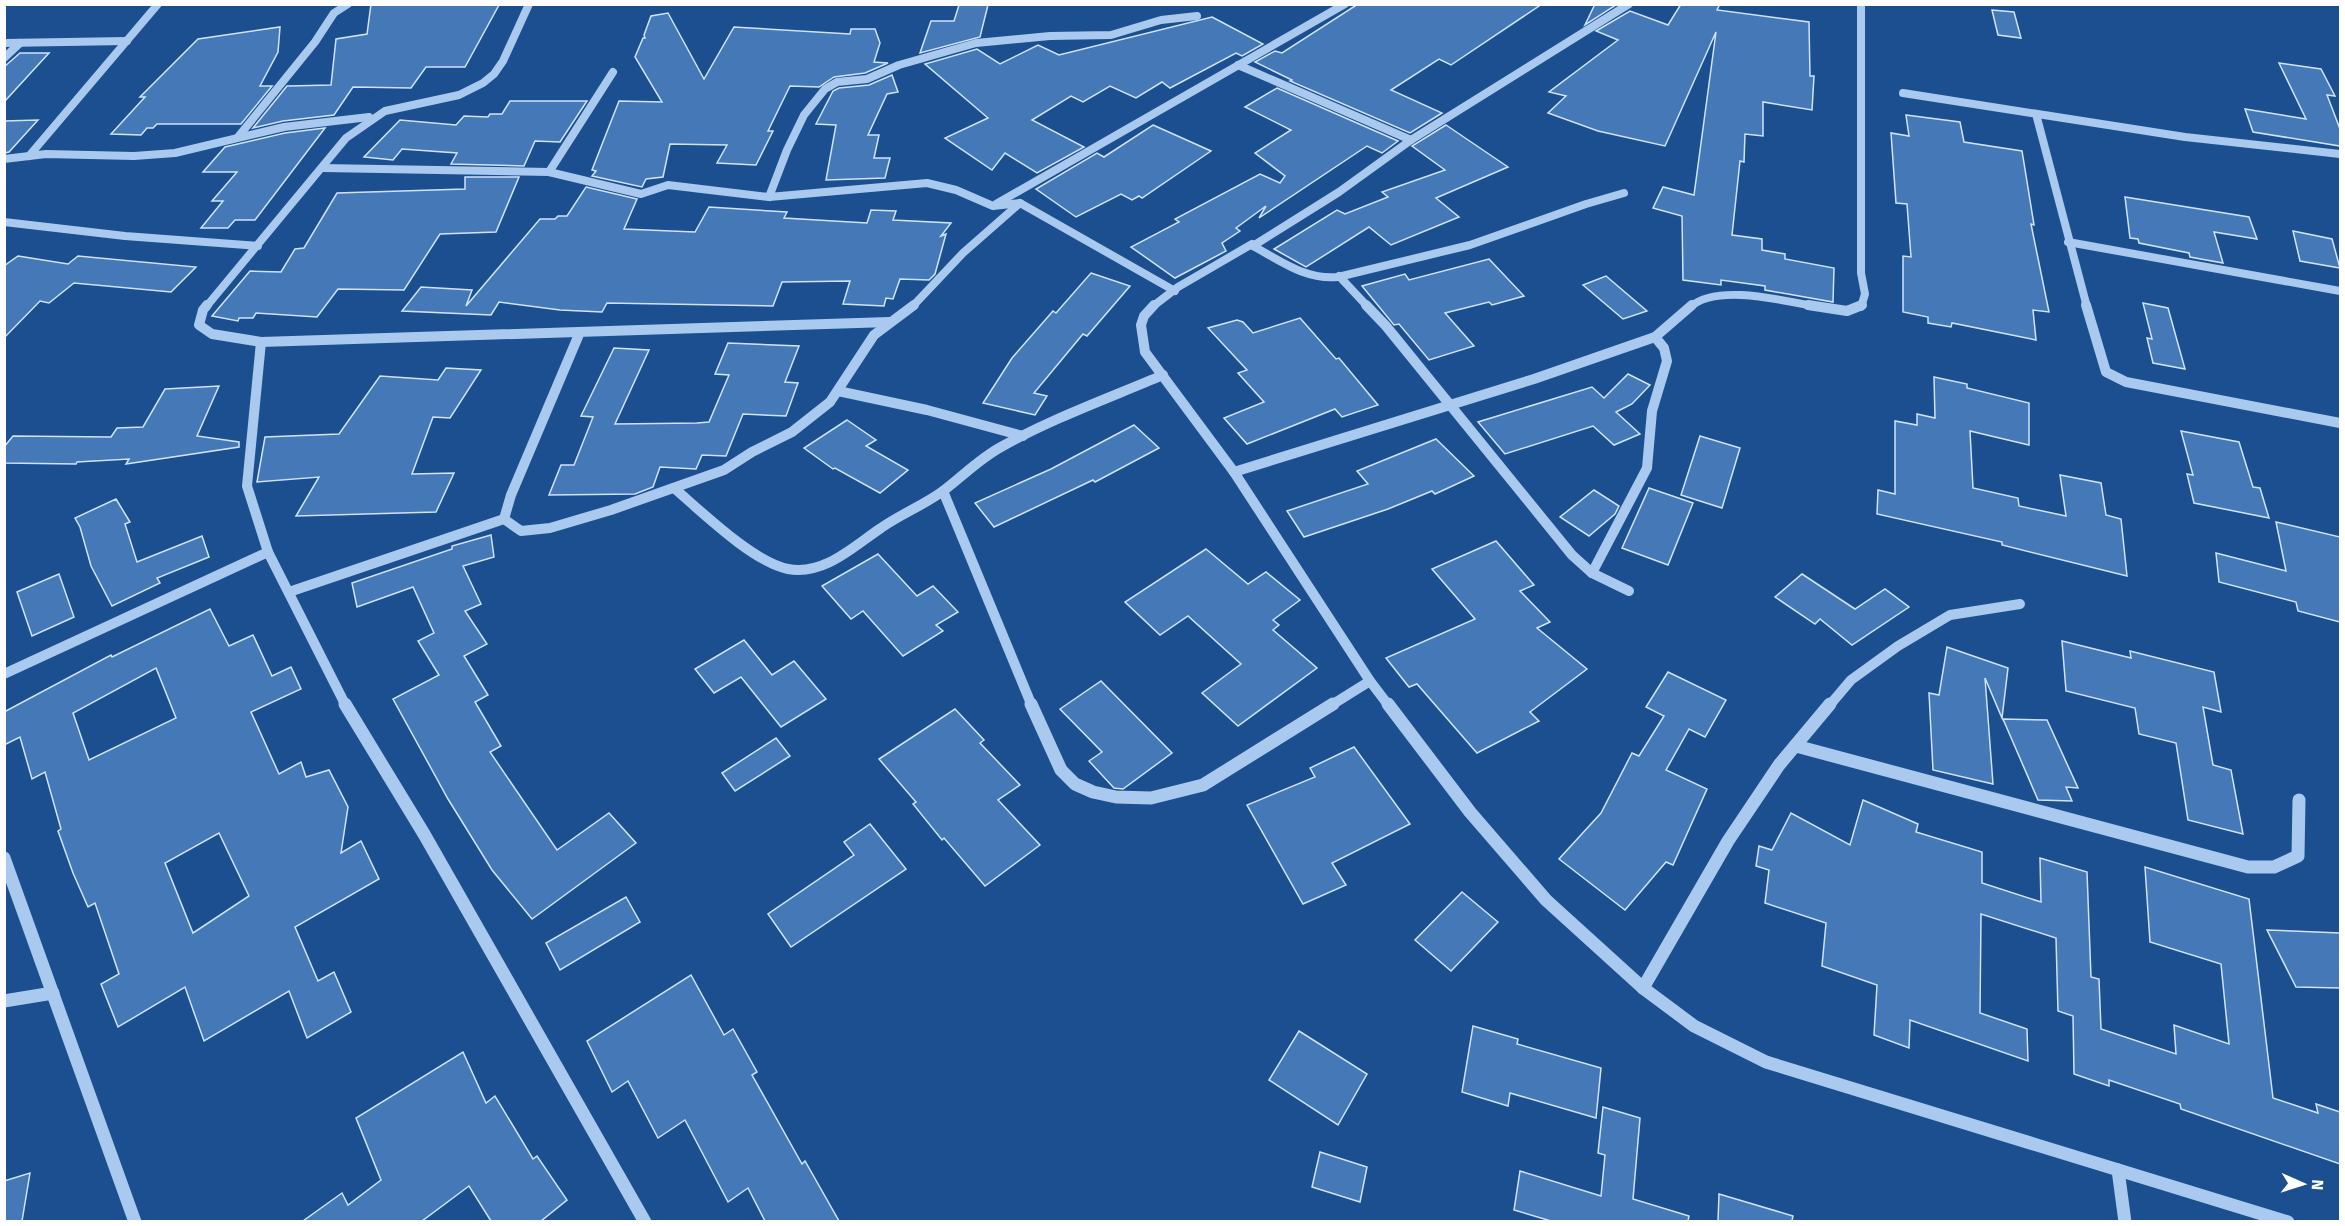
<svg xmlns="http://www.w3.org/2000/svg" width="2345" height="1226" viewBox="0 0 2345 1226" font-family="'Fira Sans',sans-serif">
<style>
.building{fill:#4478b7;stroke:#cfe3fa;stroke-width:1.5;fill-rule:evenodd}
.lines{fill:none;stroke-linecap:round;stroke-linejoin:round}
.minor-far2{stroke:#a9c9ee;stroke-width:8}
.minor-far1{stroke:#a9c9ee;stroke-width:10}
.minor{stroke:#a9c9ee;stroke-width:13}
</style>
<rect width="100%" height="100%" fill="#1b4f8f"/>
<g class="building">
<polygon points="371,4 499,5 465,67 426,67 411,88 353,87 334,115 283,121 253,128 287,86 331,85 336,39 367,34"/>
<polygon points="1358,4 1542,4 1451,65 1439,59 1391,90 1442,113 1410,133 1290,81 1292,80 1255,62 1275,51 1282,53"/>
<polygon points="1595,4 1616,5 1585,25"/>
<polygon points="1681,4 1720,4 1717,10 1809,22 1810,76 1814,76 1812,110 1763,102 1763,136 1745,134 1744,162 1740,161 1732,235 1762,239 1762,250 1785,254 1785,259 1834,268 1833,302 1765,290 1765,286 1721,280 1721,285 1683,280 1682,216 1653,208 1663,187 1694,195 1716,32 1665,146 1598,131 1548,113 1566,96 1549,92 1618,40 1596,31 1630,11 1668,25"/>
<polygon points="959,5 988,5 980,37 920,53 931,21 954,21"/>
<polygon points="1992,10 2014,12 2021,38 1998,35"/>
<polygon points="668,13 704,79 734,27 850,34 851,29 875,29 880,43 874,62 888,63 865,73 834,77 819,87 790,86 768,131 773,131 756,165 717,163 727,145 670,144 663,177 646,179 642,187 592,176 596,171 592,170 619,101 662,102 635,57 643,38 645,38 644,35 651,16"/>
<polygon points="1212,17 1263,44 1242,56 1236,53 1170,88 1162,82 1136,98 1110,86 1083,102 1071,96 1032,120 1084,147 1037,173 1005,153 992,170 945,138 988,118 925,64 977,49 1000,64 1038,45 1059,55"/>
<polygon points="280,27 278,52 260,86 272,86 241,124 157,124 153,128 147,128 141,135 111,134 145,97 140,97 198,39"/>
<polygon points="20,53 49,53 4,102 4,67"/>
<polygon points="2279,63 2321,69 2335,96 2327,95 2340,129 2340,146 2253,132 2245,109 2306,119"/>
<polygon points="892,75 898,92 887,94 868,135 879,135 874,158 890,158 885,178 826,180 836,125 816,124 833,91 839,88 869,85"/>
<polygon points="1277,88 1398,141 1382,153 1367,146 1259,218 1266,206 1236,228 1240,231 1222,243 1226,251 1175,278 1131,247 1179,222 1175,219 1260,174 1280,183 1285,176 1255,153 1291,130 1245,107"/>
<polygon points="510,101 587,101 560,142 535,141 524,166 451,164 457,153 402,149 393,160 364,157 400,120 456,125 464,116 488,117 490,114 502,114"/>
<polygon points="1906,115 1960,122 1964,142 2022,151 2034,225 2031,224 2049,312 2033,310 2036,340 1952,323 1951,327 1928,323 1928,317 1903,312 1903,256 1911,257 1907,204 1896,203 1891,133 1909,136"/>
<polygon points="38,120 9,152 4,153 4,121"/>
<polygon points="1153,125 1211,151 1142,198 1139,196 1132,200 1121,194 1076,217 1036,189 1097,153 1104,157"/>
<polygon points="1446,125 1508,167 1436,198 1459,217 1391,245 1369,227 1306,267 1274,249 1337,210 1345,214 1388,197 1382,192 1445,170 1412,146"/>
<polygon points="325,128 255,220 235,220 228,228 201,228 223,201 212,201 237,172 203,172 225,147 285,133"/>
<polygon points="465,177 519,177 496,232 440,234 404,290 338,289 317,317 256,313 253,318 239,318 238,321 212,316 250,271 281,272 295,249 304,248 337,193 465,189"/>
<polygon points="586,187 637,199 624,229 695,232 709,207 787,212 784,218 867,223 871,210 896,211 893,220 951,223 941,236 946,234 935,274 929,280 900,279 893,299 886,298 884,306 843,304 850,281 782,282 773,306 607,303 602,312 560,310 499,302 491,315 402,311 421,287 472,290 466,306 540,219 555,219 558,216 567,216"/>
<polygon points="2125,197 2249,217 2257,239 2214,232 2223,263 2190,257 2189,253 2139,243 2138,239 2130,238"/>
<polygon points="2293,231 2332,239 2340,268 2300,261"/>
<polygon points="18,256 68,264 78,256 196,267 171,292 74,283 49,303 40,301 4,338 4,266"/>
<polygon points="1489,259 1524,296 1492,305 1489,302 1445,313 1474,346 1429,360 1399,324 1394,325 1362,286 1405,274 1409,280"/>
<polygon points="1091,273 1130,286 1087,336 1083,334 1034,393 1047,396 1035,415 983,403 1012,358 1053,311 1056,313"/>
<polygon points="1606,276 1647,311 1623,319 1583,285"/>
<polygon points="2143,303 2168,308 2185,369 2153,363 2147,338 2152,339"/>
<polygon points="1300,318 1336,359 1339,358 1378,405 1342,417 1335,409 1247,444 1224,418 1264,402 1238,373 1247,370 1208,328 1237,320 1243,322 1253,333"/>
<polygon points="728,343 799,346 785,382 798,383 786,416 743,414 726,456 702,455 696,469 660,467 653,487 635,494 549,495 561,465 574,465 593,417 581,416 614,348 649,350 615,424 697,423 709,422 729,375 715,374"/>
<polygon points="446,368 481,370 450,418 433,417 412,474 454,473 436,512 296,516 319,477 257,482 265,437 339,434 380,376 438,380"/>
<polygon points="1628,374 1650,385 1632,404 1616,412 1640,434 1614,445 1593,426 1505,454 1478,422 1592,387 1604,398"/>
<polygon points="1934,377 1967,384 1967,388 2029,403 2029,445 1970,431 1973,488 2018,498 2019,506 2066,516 2060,475 2101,483 2106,515 2121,519 2127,576 2002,545 2002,542 1877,514 1878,490 1895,494 1895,421 1917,425 1917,414 1935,418"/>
<polygon points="219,386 197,436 239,442 239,447 126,464 129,459 77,462 76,464 4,463 4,447 13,436 111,437 117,428 143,427 165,389"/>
<polygon points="847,420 876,440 866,446 908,470 880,493 835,468 833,469 804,448"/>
<polygon points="1134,425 1159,448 1095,482 1093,480 994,527 975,503 1051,469"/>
<polygon points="2181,431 2239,442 2253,487 2260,488 2269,518 2194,503 2187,474 2193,475"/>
<polygon points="1700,436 1740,448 1722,508 1681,495"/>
<polygon points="1436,439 1474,476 1435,494 1432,491 1388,509 1304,537 1287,511 1368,484 1357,471"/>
<polygon points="1649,488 1693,503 1668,565 1622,548"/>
<polygon points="1594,490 1619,506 1615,514 1589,536 1560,517"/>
<polygon points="116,499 130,522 125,524 137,562 202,536 209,557 157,578 160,583 112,606 91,566 80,527 75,518"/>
<polygon points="2276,522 2340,537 2340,622 2298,611 2296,602 2219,582 2216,553 2286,571"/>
<polygon points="491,535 494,557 463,566 481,604 465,611 487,644 464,656 488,695 475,702 501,746 490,752 557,850 609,813 636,843 532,919 492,870 448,799 393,699 439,675 418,641 434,633 413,587 357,607 352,583 452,549 452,546"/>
<polygon points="1496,541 1534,585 1520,591 1550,622 1537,628 1587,669 1530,712 1539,721 1477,753 1417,684 1409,687 1386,658 1475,619 1432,569"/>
<polygon points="1206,549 1248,584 1266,572 1300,600 1273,620 1279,625 1273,630 1317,668 1238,726 1202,693 1241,664 1188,616 1160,635 1125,602"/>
<polygon points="878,554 917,596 933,586 958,612 936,625 943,631 903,656 863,611 851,619 822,586"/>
<polygon points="59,574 74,617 32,636 17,592"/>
<polygon points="1802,574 1855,609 1885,589 1909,607 1852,645 1820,619 1815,624 1775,597"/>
<path d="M 210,609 L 229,646 L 253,635 L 272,676 L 291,667 L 301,689 L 251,712 L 279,774 L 301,762 L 306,777 L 329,770 L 348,807 L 341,853 L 361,841 L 379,879 L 295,927 L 318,981 L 334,972 L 351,1012 L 307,1038 L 289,991 L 204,1041 L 185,987 L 118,1027 L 101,984 L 119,974 L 95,903 L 88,907 L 73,873 L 58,831 L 61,829 L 45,772 L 32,779 L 20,737 L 4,745 L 4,712 L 111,655 L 112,657 ZM 156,668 L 176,718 L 89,760 L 73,713 ZM 219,833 L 249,896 L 193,933 L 165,863 Z"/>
<polygon points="744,640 772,675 794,661 826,699 781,727 741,677 714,693 695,669"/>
<polygon points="2062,641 2131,658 2130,651 2214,672 2221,712 2203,707 2213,765 2231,770 2243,834 2188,820 2176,743 2139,734 2135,708 2066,691"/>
<polygon points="1947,647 2008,668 2002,718 1985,678 1993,784 1933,770 1929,693 1939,695"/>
<polygon points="1668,672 1726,700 1705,737 1689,729 1666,770 1707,789 1673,865 1666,862 1625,910 1559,859 1601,813 1632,753 1639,756 1664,716 1646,707"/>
<polygon points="1101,681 1172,753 1123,789 1114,788 1089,761 1102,752 1060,709"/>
<polygon points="955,709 984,740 980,743 1020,785 998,800 1040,845 985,886 944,838 942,840 913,804 916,802 879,759"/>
<polygon points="2003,719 2047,720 2078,788 2066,787 2072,801 2038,800"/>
<polygon points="776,738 790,756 735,791 722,773"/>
<polygon points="1354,747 1410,824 1332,863 1346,885 1303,904 1247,805 1315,777 1310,768"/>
<polygon points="1863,800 1918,824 1916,832 1982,852 1982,883 2041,902 2040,858 2087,872 2091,977 2099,979 2101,1029 2176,1054 2174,1025 2229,1044 2221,964 2150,942 2145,867 2249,899 2273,1098 2318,1113 2316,1104 2340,1112 2340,1164 2181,1109 2180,1104 2109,1080 2109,1086 2074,1074 2073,1016 2058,1011 2056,938 1981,914 1980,1013 2027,1029 2028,1061 1910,1020 1909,1048 1874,1035 1877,985 1822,966 1826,923 1765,903 1769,870 1756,866 1759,846 1772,850 1791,813 1850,845"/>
<polygon points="870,824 906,869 791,947 768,914 854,855 844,842"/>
<polygon points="1462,892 1498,922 1451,971 1415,940"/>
<polygon points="626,897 640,922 560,970 546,943"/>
<polygon points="2267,930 2340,933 2340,988 2296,987"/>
<polygon points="691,975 724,1035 733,1029 757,1072 752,1075 802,1164 805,1161 839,1221 765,1221 748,1188 728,1202 685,1120 658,1138 628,1081 612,1092 587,1041"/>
<polygon points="1473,1026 1518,1039 1517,1044 1601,1068 1596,1118 1510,1093 1508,1106 1462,1092"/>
<polygon points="1299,1031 1367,1074 1338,1125 1269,1080"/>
<polygon points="463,1052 486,1103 495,1096 533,1159 537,1156 567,1200 541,1221 491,1221 469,1186 422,1221 303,1221 342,1193 348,1205 381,1180 356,1118"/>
<polygon points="1603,1107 1640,1118 1633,1199 1689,1216 1688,1221 1551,1221 1514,1210 1520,1171 1601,1196 1605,1155 1598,1153"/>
<polygon points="1320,1152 1367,1167 1360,1202 1312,1187"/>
<polygon points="30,1173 22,1221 4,1221 4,1181"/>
<polygon points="1719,1194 1793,1216 1792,1221 1718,1221"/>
</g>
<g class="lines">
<g class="minor-far2">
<polyline points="1861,4 1861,273 1865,294 1861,307"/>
<polyline points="4,43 127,41"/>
<polyline points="4,58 20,43"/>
<polyline points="1238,65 1411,140"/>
<polyline points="1903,93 2185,137 2340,154"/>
<polyline points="2036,114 2087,307"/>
<polyline points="238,137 315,42 334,13 348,4"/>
<polyline points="29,156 158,4"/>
<polyline points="4,159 46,154 134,156 175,153 284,127 369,117"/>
<polyline points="323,168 549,172 641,194 668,185 769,197 927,183 956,190 993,206 1020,203 1175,291"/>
<polyline points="549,172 613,72"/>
<polyline points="769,197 787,150 804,115 825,89 837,82 867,79 899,65 976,43 1050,36 1111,35 1161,20 1197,16"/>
<polyline points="996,204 1345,4"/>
<polyline points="4,222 125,236 258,246"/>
<polyline points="2068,242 2340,291"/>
<path d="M 1253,246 C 1281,261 1305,280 1338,277 L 1470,245 L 1586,204 L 1624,193"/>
<polyline points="1339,276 1368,307"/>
<polyline points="206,307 346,138 385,111 459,95 483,83 494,74 503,61 529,4"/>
<polyline points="912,307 963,253 1020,203"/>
<polyline points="1152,307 1178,287 1252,244 1253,246 1339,192 1411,140 1629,4"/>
<path d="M 1690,307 C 1718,283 1784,301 1818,307"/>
</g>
<g class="minor-far1">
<polyline points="207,305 203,310 199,325 212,334 261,342 890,322"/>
<polyline points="1154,305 1144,316 1141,325 1145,352 1234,472 1370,681 1389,706"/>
<polyline points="1366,305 1386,326 1572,555 1592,573 1629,591"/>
<polyline points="1808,305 1847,311 1862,305"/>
<polyline points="2086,305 2106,372 2126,382 2340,423"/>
<polyline points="261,342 247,486 268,552 346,706"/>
<polyline points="838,391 927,410 1023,436"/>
<polyline points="1234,472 1534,379 1655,337 1692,305"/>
<path d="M 674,488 C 702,512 753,562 788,569 C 824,576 854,546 881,528 C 901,514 924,505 943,491 C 963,476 979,459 1001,447 C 1053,418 1109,398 1163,375"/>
<polyline points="943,491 1032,706"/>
<polyline points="504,519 521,531 550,528 611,510 724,470 752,452 792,432 830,402 874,335 914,305"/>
<polyline points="504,519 511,495 580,332"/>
<polyline points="1592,573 1647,468 1652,411 1667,361 1664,348 1655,337"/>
<polyline points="289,592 504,519"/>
<polyline points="4,674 268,552"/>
<polyline points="1330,706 1370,681"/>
<polyline points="1829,706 1851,680 1898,646 1950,615 2020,604"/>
</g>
<g class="minor">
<polyline points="345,704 424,834 645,1222"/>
<polyline points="1031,704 1061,770 1075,784 1093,792 1116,797 1151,798 1203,785 1333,704"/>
<polyline points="1388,704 1470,812 1546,900 1643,988 1694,1026 1766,1062 2288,1222"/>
<polyline points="1796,746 2248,867 2274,867 2298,856 2299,800"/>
<polyline points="4,858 135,1222"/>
<polyline points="1643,988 1728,841 1779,765 1830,704"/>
<polyline points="4,1001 53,993"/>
<polyline points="2118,1170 2125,1222"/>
</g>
</g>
<rect width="2345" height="1226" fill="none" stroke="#ffffff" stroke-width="12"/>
<g transform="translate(2303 1184) rotate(93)" stroke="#1b4f8f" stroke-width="4.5" paint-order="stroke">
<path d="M0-4.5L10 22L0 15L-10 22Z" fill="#ffffff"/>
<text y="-9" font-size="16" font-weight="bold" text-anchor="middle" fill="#ffffff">N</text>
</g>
</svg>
